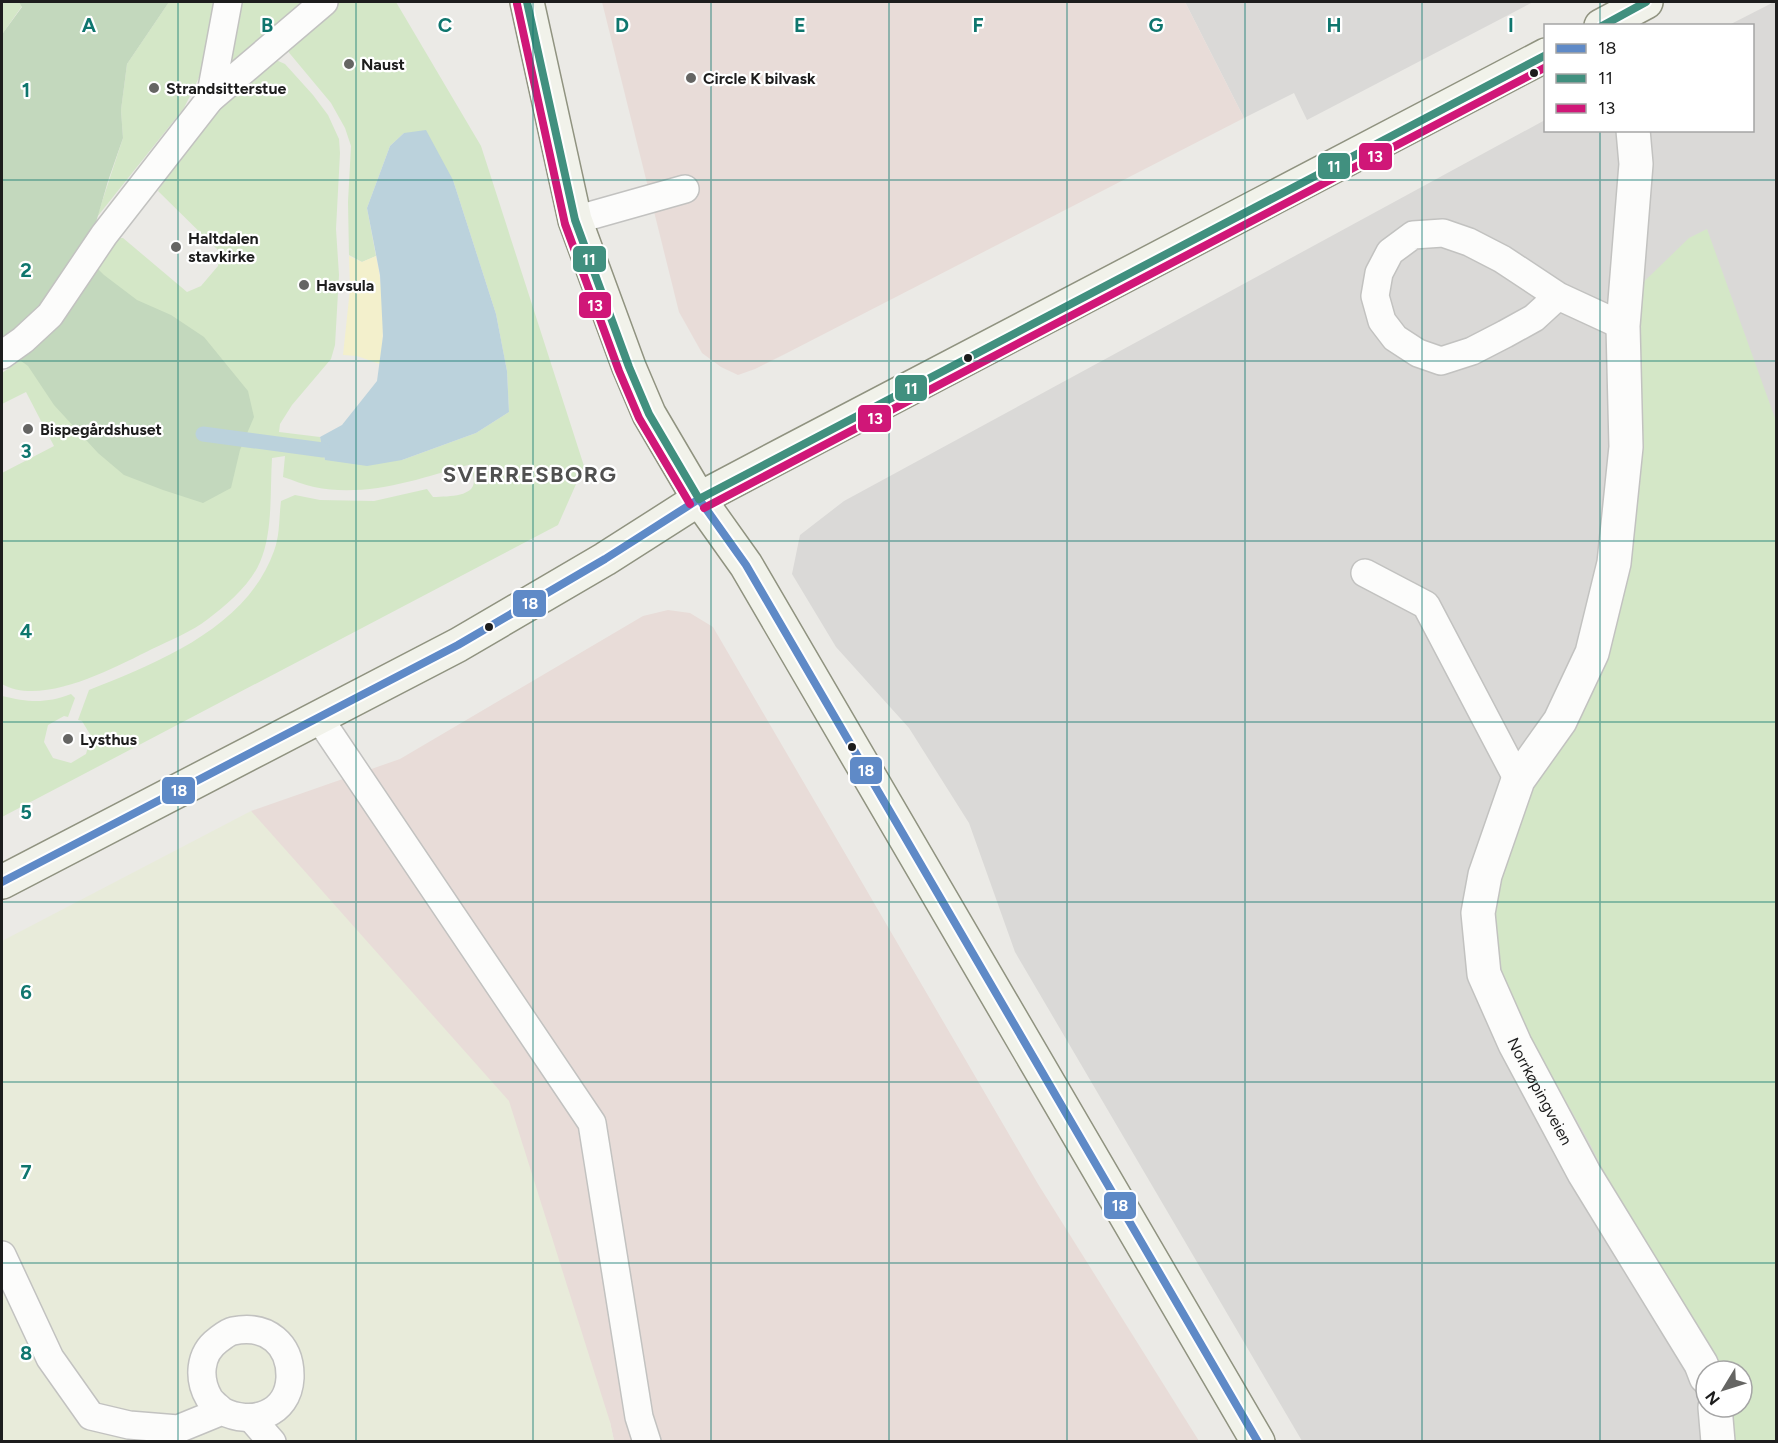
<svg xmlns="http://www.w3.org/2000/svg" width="1778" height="1443" viewBox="0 0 1778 1443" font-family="Figtree,sans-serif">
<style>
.residential{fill:#dad9d7;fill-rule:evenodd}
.commercial{fill:#e8dcd8}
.farmland{fill:#e8ebda}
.grass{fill:#d4e7c7}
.forest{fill:#c3d8bd}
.sand{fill:#f3f0cc}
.water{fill:#bbd2dc}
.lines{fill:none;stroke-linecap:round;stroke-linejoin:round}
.stream{stroke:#bbd2dc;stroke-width:15}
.lane-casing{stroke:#c2c2c0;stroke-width:30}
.street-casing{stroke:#c2c2c0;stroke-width:36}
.secondary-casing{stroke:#909380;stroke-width:36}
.lane{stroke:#fcfcfb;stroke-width:27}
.street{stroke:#fcfcfb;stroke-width:33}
.secondary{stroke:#f1f2ea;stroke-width:33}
.bus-1-casing{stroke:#fff;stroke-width:12}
.bus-2-casing{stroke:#fff;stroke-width:12}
.bus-3-casing{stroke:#fff;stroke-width:12}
.bus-1{stroke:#5f8ac7;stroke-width:8}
.bus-2{stroke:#41907f;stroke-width:8}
.bus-3{stroke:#d01778;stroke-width:8}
.grid{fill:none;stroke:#0f766e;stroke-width:1.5;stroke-opacity:0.55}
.poi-dot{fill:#656563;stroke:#fff;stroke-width:2}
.bus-dot{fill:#1d1d1d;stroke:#fff;stroke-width:2}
.labels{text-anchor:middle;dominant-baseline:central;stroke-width:4.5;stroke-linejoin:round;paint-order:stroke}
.poi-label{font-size:16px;font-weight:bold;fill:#1d1d1d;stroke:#fff;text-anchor:start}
.street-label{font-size:16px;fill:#1d1d1d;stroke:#fff}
.district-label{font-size:22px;font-weight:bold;letter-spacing:1.5px;fill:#505050;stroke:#fff}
.grid-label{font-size:20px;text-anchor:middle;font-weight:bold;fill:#0f766e;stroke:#fff;stroke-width:4.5;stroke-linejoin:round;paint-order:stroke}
.line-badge{stroke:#fff;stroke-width:2}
.badge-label{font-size:16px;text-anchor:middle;font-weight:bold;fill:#fff}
</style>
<rect width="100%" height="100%" fill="#ebeae6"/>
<g class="residential">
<polygon points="1185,2 1533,2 1307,120 1294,93 1244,118"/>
<path d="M 1774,2 L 1776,2 L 1776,1441 L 1302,1441 L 1015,952 L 969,823 L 909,728 L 836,647 L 792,574 L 800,535 L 844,501 L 1545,120 L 1546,130 L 1752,130 L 1752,26 L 1729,25 ZM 1706,1371 L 1742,1371 L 1742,1407 L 1706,1407 Z"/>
</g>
<g class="commercial">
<polygon points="602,2 1185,2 1244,118 785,354 755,369 738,375 721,367 702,353 679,312"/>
<polygon points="668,610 690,613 713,627 1038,1184 1199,1441 614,1441 610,1422 251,811 400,759 643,616"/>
</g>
<polygon class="farmland" points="251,811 509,1101 610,1422 614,1441 2,1442 2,941"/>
<g class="grass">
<polygon points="2,2 19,2 22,6 3,33 2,59"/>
<polygon points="169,2 220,2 206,63 184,108 97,217 123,138 121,110 127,64"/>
<polygon points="239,2 309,2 230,66 227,62"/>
<path d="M 338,2 L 396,2 L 481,146 L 584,466 L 558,525 L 2,817 L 2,696 C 28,702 45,704 71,694 L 75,698 L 68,717 L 64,716 L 48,725 L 44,742 L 53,758 L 71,763 L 86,754 L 91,736 L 82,721 L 78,720 L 89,690 C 160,662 247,627 274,551 C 280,536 279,516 281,501 L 295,495 L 320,500 L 374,501 L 427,489 L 433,497 C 456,496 487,496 468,465 C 419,479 366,498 314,487 C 304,485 293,480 283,477 L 285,456 L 272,458 C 270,490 273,533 260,562 C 251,584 227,605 208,619 C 191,632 171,640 152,649 C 114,668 42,707 2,684 L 2,473 L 54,446 L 26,392 L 2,404 L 2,373 L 42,345 L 93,276 L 117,238 L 123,238 L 187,292 L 201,286 L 218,266 L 220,252 L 158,191 L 189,142 L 210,115 L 276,60 L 285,64 L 313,95 L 328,115 L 339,139 L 340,153 L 336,229 L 339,275 L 335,345 L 331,359 L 292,405 L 280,424 L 279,432 L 320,437 L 325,460 L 402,460 L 476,433 L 509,412 L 507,371 L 496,314 L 453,180 L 404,133 L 390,146 L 367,208 L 376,256 L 362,262 L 349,255 L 348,202 L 351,146 L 345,128 L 331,103 L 286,49 Z"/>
<polygon points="1707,229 1776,421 1776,1441 1712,1441 1714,1407 1742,1407 1742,1371 1706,1371 1706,1381 1590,1144 1506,994 1485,875 1614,563 1626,299 1689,238"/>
</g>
<polygon class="forest" points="19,2 169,2 127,64 121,110 123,138 108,181 86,257 104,275 137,300 171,315 204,337 248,391 254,417 240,450 231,488 203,503 163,490 124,475 98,453 54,405 28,366 2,347 3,33 22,7"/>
<path class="sand" d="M 349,256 L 362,262 L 376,256 C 384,292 385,329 380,364 L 357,356 L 343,355 L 350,289 Z"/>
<polygon class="water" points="426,130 453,180 496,314 507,371 509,412 476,433 402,460 367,466 325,460 320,437 342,425 377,381 383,336 380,275 367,208 390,146 404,133"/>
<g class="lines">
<polyline class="stream" points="203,434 323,450"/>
<defs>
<g id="lane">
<polyline points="210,99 228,2"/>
<polyline points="575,220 685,189"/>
<polyline points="1558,296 1534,318 1505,334 1472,351 1441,361 1418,353 1395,338 1382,321 1375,296 1379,273 1390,252 1413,235 1443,233 1469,242 1502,259 1558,296 1623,326"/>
<polyline points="2,355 23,340 50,315 104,235 210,99 324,2"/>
<polyline points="1365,573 1426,605 1518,780"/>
<polyline points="319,718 592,1123 639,1417 647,1442"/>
<path d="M 2,1255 L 50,1358 L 91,1416 L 129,1425 L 178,1429 L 222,1411 C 251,1426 288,1415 290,1378 C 291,1344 267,1324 233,1331 C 228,1332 222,1337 218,1340 C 199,1354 198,1379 209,1398 C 212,1403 218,1407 222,1411"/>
<polyline points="252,1419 272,1442"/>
</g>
<g id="street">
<path id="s1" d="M 1633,130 L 1636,164 L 1623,326 L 1626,447 L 1614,563 L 1592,653 L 1560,721 L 1518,780 L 1485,875 L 1478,913 L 1484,974 L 1515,1044 L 1584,1173 L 1701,1364 L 1706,1377"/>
<polyline points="1715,1407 1718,1442"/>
</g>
<g id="secondary">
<polyline points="527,2 575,220 629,367 649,414 699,499 746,565 1258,1442"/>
<polyline points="1601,26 1646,2"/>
<polyline points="2,882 458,645 605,559 699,499 786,453 1546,55"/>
</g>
</defs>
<use href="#lane" class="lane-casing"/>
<use href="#street" class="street-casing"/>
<use href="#secondary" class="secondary-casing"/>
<use href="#lane" class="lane"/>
<use href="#street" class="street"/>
<use href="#secondary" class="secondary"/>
<defs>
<g id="bus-1">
<polyline points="699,499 746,565 1258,1442"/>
<polyline points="2,882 458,645 605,559 699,499"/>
</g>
<g id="bus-2">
<polyline points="527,2 575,220 629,367 649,414 699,499"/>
<polyline points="1602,26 1646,2"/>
<polyline points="699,499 1546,55"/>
</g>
<g id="bus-3">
<polyline points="517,4 565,224 619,371 639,418 690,504"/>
<polyline points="704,508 1546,67"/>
</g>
</defs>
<use href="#bus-1" class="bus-1-casing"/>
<use href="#bus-2" class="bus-2-casing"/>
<use href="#bus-3" class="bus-3-casing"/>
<use href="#bus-1" class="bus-1"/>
<use href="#bus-2" class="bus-2"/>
<use href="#bus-3" class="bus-3"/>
</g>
<path class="grid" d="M 178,2 L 178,1442M 356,2 L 356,1442M 533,2 L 533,1442M 711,2 L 711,1442M 889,2 L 889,1442M 1067,2 L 1067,1442M 1245,2 L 1245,1442M 1422,2 L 1422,1442M 1600,2 L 1600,26M 1600,130 L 1600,1442M 2,180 L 1776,180M 2,361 L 1776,361M 2,541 L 1776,541M 2,722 L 1776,722M 2,902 L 1776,902M 2,1082 L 1776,1082M 2,1263 L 1776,1263"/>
<g class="poi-dot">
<circle cx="349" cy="64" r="6"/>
<circle cx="691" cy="78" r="6"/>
<circle cx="154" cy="88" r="6"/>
<circle cx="176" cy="247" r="6"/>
<circle cx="304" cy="285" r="6"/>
<circle cx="28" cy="429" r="6"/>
<circle cx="68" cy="739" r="6"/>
</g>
<g class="bus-dot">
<circle cx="1534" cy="73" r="5"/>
<circle cx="968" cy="358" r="5"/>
<circle cx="489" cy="627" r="5"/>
<circle cx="852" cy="747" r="5"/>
</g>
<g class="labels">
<g class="poi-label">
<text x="361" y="64">Naust</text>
<text x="703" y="78">Circle K bilvask</text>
<text x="166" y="88">Strandsitterstue</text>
<text x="188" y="238">Haltdalen<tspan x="188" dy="18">stavkirke</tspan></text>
<text x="316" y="285">Havsula</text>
<text x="40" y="429">Bispegårdshuset</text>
<text x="80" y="739">Lysthus</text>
</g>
<g class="street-label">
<text stroke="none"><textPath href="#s1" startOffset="1005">Norrkøpingveien</textPath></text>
</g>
<g class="district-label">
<text x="530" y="474">SVERRESBORG</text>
</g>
</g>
<g class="grid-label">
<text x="89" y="32">A</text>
<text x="267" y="32">B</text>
<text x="445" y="32">C</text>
<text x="622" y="32">D</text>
<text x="800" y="32">E</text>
<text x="978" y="32">F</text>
<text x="1156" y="32">G</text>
<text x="1334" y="32">H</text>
<text x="1511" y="32">I</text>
<text x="26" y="97">1</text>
<text x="26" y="277">2</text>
<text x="26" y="458">3</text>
<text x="26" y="638">4</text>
<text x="26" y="819">5</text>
<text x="26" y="999">6</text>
<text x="26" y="1179">7</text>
<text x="26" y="1360">8</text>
</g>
<g class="line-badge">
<rect x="1358" y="142" width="35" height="29" rx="6" fill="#d01778"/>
<rect x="1317" y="152" width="34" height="28" rx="6" fill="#41907f"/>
<rect x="572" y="245" width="35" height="28" rx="6" fill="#41907f"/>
<rect x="578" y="291" width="34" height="28" rx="6" fill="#d01778"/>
<rect x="894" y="374" width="34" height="28" rx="6" fill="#41907f"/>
<rect x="857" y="404" width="35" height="29" rx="6" fill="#d01778"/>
<rect x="512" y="589" width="35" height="29" rx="6" fill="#5f8ac7"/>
<rect x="849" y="756" width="34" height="29" rx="6" fill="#5f8ac7"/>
<rect x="161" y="776" width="35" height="29" rx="6" fill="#5f8ac7"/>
<rect x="1103" y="1191" width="34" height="29" rx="6" fill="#5f8ac7"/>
</g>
<g class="badge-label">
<text x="1375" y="162">13</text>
<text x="1334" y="172">11</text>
<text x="589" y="265">11</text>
<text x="595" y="311">13</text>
<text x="911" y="394">11</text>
<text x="875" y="424">13</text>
<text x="530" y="609">18</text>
<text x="866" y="776">18</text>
<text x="179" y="796">18</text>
<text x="1120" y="1211">18</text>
</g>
<rect width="1778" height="1443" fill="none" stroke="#1d1d1d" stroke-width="6"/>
<rect x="1544" y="24" width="210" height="108" fill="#ffffff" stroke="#a5a5a5" stroke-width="1.5"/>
<rect x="1556" y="44" width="30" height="9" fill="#5f8ac7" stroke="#a5a5a5" stroke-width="1.5"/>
<text x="1598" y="54" font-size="18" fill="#1d1d1d">18</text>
<rect x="1556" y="74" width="30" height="9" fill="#41907f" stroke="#a5a5a5" stroke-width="1.5"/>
<text x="1598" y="84" font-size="18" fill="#1d1d1d">11</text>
<rect x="1556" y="104" width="30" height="9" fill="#d01778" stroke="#a5a5a5" stroke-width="1.5"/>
<text x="1598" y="114" font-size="18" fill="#1d1d1d">13</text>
<g transform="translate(1724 1389) rotate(232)"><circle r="28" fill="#ffffff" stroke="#a5a5a5" stroke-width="1.5"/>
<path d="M0-4.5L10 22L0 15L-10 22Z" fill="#656563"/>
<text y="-9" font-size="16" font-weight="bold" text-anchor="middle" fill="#1d1d1d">N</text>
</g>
</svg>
